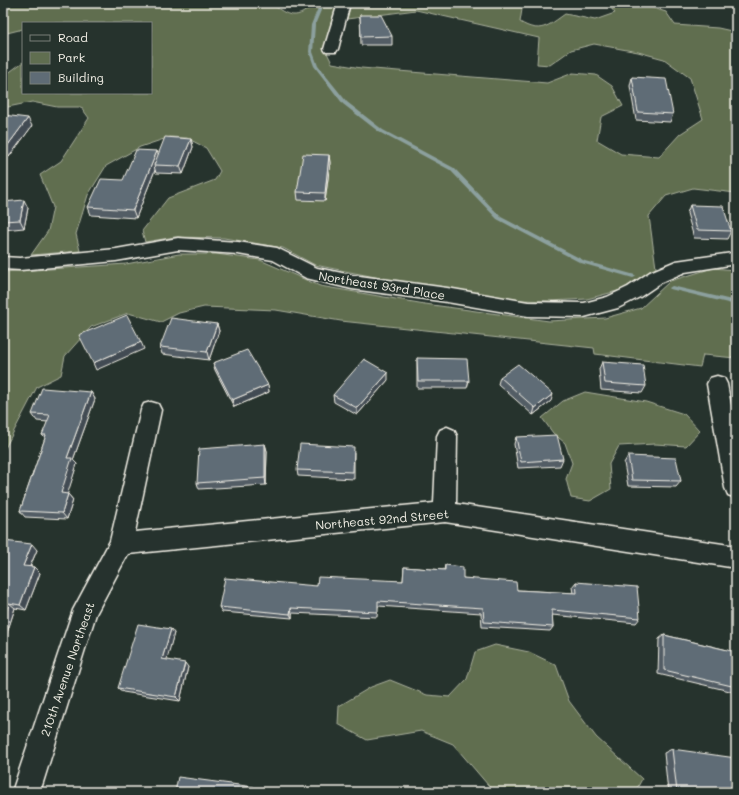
<svg xmlns="http://www.w3.org/2000/svg" width="739" height="795" viewBox="0 0 739 795" font-family="Mali,sans-serif">
<style>
.green{fill:#606e50;stroke:#aab09c}
.lines{fill:none;stroke-linecap:round;stroke-linejoin:round}
.stream{fill:#8ca09e;fill-rule:evenodd}
.street-casing{stroke:#f4f1e8;stroke-width:3}
.street{fill:#26332d;fill-rule:evenodd}
.wall{fill:#525d65;stroke:#f4f1e8}
.shaded-wall{fill:#424c53;stroke:#f4f1e8}
.building{fill:#5f6c76;stroke:#f4f1e8}
.labels{text-anchor:middle;dominant-baseline:central;stroke-width:3;stroke-linejoin:round;paint-order:stroke}
.street-label{font-size:12px;fill:#f4f1e8;stroke:#26332d}
</style>
<rect width="100%" height="100%" fill="#26332d"/>
<filter id="ink" filterUnits="userSpaceOnUse"><feTurbulence type="fractalNoise" baseFrequency=".025" numOctaves="2"/><feDisplacementMap in="SourceGraphic" scale="8" xChannelSelector="R" yChannelSelector="G"/><feConvolveMatrix kernelMatrix="1 2 1 2 8 2 1 2 1" color-interpolation-filters="sRGB"/></filter>
<g filter="url(#ink)">
<g class="green">
<path d="M 3,3 L 271,3 C 288,17 298,21 314,3 L 341,3 L 325,49 L 332,63 L 361,68 L 547,83 L 573,73 L 596,75 L 612,86 L 623,106 L 601,117 L 597,140 L 621,154 L 659,157 L 680,134 L 703,119 L 690,78 L 664,59 L 638,52 L 594,44 L 571,50 L 550,65 L 537,64 L 539,38 L 416,10 L 347,19 L 351,3 L 523,3 L 520,22 C 540,34 548,26 565,14 L 595,20 L 615,13 L 607,3 L 638,3 L 666,12 L 675,25 L 718,28 L 736,32 L 736,193 L 693,188 L 666,196 L 649,216 L 656,268 L 621,290 L 587,299 L 551,301 L 520,300 L 400,282 L 315,265 L 283,248 L 224,238 L 175,237 L 145,242 L 142,231 L 168,198 L 215,180 L 220,171 L 206,148 L 187,138 L 170,137 L 140,147 L 106,166 L 88,195 L 76,234 L 80,251 L 31,255 L 48,231 L 53,207 L 40,175 L 61,161 L 89,118 L 81,107 L 57,107 L 32,102 L 3,108 L 3,77 L 23,62 L 23,93 L 151,93 L 151,23 L 23,23 L 23,29 L 3,34 Z"/>
<polygon points="179,254 216,254 260,260 320,286 425,304 549,321 605,318 641,308 670,281 713,268 735,270 736,271 736,358 703,355 700,367 595,354 594,348 341,321 276,310 204,307 179,313 161,322 128,313 91,327 65,356 61,375 37,387 3,452 3,272 126,264"/>
<polygon points="585,392 646,402 684,414 700,431 686,446 655,444 619,446 609,464 611,489 590,501 571,498 566,479 572,463 565,443 553,433 542,418 563,401"/>
<polygon points="495,645 529,652 556,665 569,701 596,737 642,779 635,792 494,792 453,744 421,731 367,740 338,724 339,706 371,687 390,680 427,695 450,697 467,679 475,652"/>
</g>
<g class="lines">
<g class="stream">
<polygon points="320,3 324,3 315,25 313,52 318,66 347,102 383,130 454,168 501,217 585,261 635,275 636,276 635,277 633,278 581,263 497,219 450,170 379,132 343,104 314,66 309,52 311,25"/>
<polygon points="672,286 736,301 736,305 670,289 669,288"/>
</g>
<defs>
<g id="street">
<polygon points="338,3 350,3 338,49 336,52 326,52 324,49"/>
<polygon points="178,238 238,242 277,248 317,268 352,275 447,288 528,302 584,303 607,297 628,287 650,272 676,261 732,253 736,254 736,264 685,272 662,282 640,297 618,308 584,317 528,316 447,302 352,289 306,278 273,260 238,254 178,250 116,261 20,270 3,269 3,257 20,258 116,249"/>
<polygon points="717,376 724,378 727,384 736,432 736,498 728,495 725,488 707,384 710,378"/>
<polygon points="151,402 158,404 161,410 135,532 434,503 437,436 440,430 447,427 454,430 457,436 456,504 736,546 736,568 445,522 128,554 96,614 40,792 12,792 73,610 110,541 141,410 144,404"/>
</g>
</defs>
<use href="#street" class="street-casing"/>
<use href="#street" class="street"/>
</g>
<g class="wall">
<polygon points="360,15 392,36 392,45 361,45"/>
<polygon points="632,77 673,114 670,122 636,120 630,86"/>
<polygon points="3,115 32,126 9,157 3,156"/>
<polygon points="191,139 193,147 183,174 156,173 155,170 136,218 91,215 88,207 158,154"/>
<polygon points="329,155 330,163 325,201 298,200 297,192"/>
<polygon points="3,202 28,208 24,228 3,230"/>
<polygon points="690,205 731,231 727,239 694,238 687,213"/>
<polygon points="217,324 219,331 209,360 162,354 160,347"/>
<polygon points="417,358 469,381 467,388 417,388"/>
<polygon points="602,362 646,386 642,393 601,390 599,369"/>
<polygon points="213,363 268,385 269,392 234,407 215,370"/>
<polygon points="500,377 551,401 533,415 498,384"/>
<polygon points="388,380 357,415 334,402 333,395"/>
<polygon points="91,392 95,399 73,460 77,464 67,494 68,494 73,500 67,519 25,517 20,511 45,438 42,435 48,422 37,421 32,414"/>
<polygon points="516,437 563,459 560,466 518,468 514,444"/>
<polygon points="265,444 267,451 266,485 199,489 197,483"/>
<polygon points="354,453 354,479 298,476 297,470"/>
<polygon points="628,456 681,481 676,487 628,486 624,463"/>
<polygon points="3,541 37,550 30,567 34,567 40,573 26,610 15,608 3,645"/>
<polygon points="445,565 463,578 517,590 573,593 572,587 576,582 640,618 636,623 552,615 553,627 550,631 482,627 481,613 378,606 377,617 292,613 292,618 222,612 219,607 317,586 403,581 404,567 444,570"/>
<polygon points="174,633 166,660 188,667 180,701 123,692 118,688"/>
<polygon points="664,635 736,652 736,691 734,692 658,674 659,639"/>
<polygon points="672,749 736,792 668,792 664,753"/>
</g>
<g class="shaded-wall">
<polygon points="28,118 32,126 9,157 5,149"/>
<polygon points="191,139 193,147 183,174 180,166"/>
<polygon points="157,151 160,159 154,165 155,170 136,218 133,210"/>
<polygon points="329,155 330,163 325,201 325,193"/>
<polygon points="24,200 28,208 24,228 20,220"/>
<polygon points="217,324 219,331 209,360 207,352"/>
<polygon points="141,342 144,349 96,370 93,363"/>
<polygon points="388,373 388,380 357,415 357,408"/>
<polygon points="268,385 269,392 234,407 232,400"/>
<polygon points="91,392 95,399 73,460 77,464 66,499 61,493 67,458"/>
<polygon points="553,394 551,401 533,415 535,408"/>
<polygon points="265,444 267,451 266,485 265,478"/>
<polygon points="68,494 73,500 67,519 62,513"/>
<polygon points="32,544 37,550 28,571 23,566"/>
<polygon points="34,567 40,573 26,610 20,605"/>
<polygon points="9,603 15,608 3,645 3,621"/>
<polygon points="291,608 292,613 292,618 290,614"/>
<polygon points="171,629 174,633 166,663 162,659"/>
<polygon points="185,663 188,667 180,701 176,697"/>
<polygon points="254,787 256,789 256,792 253,792"/>
</g>
<g class="building">
<polygon points="360,15 381,15 392,36 361,37"/>
<polygon points="632,77 666,79 673,114 638,112"/>
<polygon points="3,115 28,118 5,149 3,149"/>
<polygon points="165,137 191,139 180,166 154,165"/>
<polygon points="136,150 157,151 133,210 88,207 101,179 123,180"/>
<polygon points="303,154 329,155 325,193 297,192"/>
<polygon points="24,200 20,220 3,221 3,202"/>
<polygon points="690,205 723,206 731,231 697,230"/>
<polygon points="127,315 141,342 93,363 79,335"/>
<polygon points="171,318 217,324 207,352 160,347"/>
<polygon points="247,350 268,385 232,400 213,363"/>
<polygon points="417,358 467,359 469,381 418,381"/>
<polygon points="364,359 388,373 357,408 333,395"/>
<polygon points="602,362 643,365 646,386 605,383"/>
<polygon points="518,364 553,394 535,408 500,377"/>
<polygon points="42,388 91,392 67,458 72,458 61,493 68,494 62,513 20,511 46,435 42,435 50,415 32,414"/>
<polygon points="557,435 563,459 521,462 516,437"/>
<polygon points="265,444 265,478 197,483 199,449"/>
<polygon points="300,444 354,447 353,472 297,470"/>
<polygon points="628,456 676,458 681,481 632,480"/>
<polygon points="3,541 32,544 23,566 34,567 20,605 9,603 3,621"/>
<polygon points="445,565 463,567 463,578 516,582 517,590 577,593 576,582 637,587 640,618 552,610 553,627 484,622 483,608 378,601 378,612 291,608 290,614 219,607 225,578 317,586 318,577 403,581 404,567 445,570"/>
<polygon points="138,624 171,629 162,659 185,663 176,697 118,688"/>
<polygon points="664,635 736,652 736,687 664,670"/>
<polygon points="672,749 736,758 736,792 728,792 712,789 713,792 677,792"/>
<polygon points="178,777 254,787 253,792 175,792"/>
</g>
</g>
<g class="labels">
<g class="street-label">
<text transform="translate(382 285) rotate(9)">Northeast 93rd Place</text>
<text transform="translate(382 519) rotate(-5)">Northeast 92nd Street</text>
<text transform="translate(67 669) rotate(-71)">210th Avenue Northeast</text>
</g>
</g>
<rect width="739" height="795" fill="none" stroke="#26332d" stroke-width="16"/>
<rect x="8" y="8" width="723" height="779" fill="none" stroke="#f4f1e8" stroke-width="1.5" filter="url(#ink)"/>
<rect x="22" y="22" width="130" height="72" fill="#26332d" stroke="#787f78"/>
<rect x="30" y="35" width="20" height="6" fill="#26332d" stroke="#787f78"/>
<text x="58" y="42" font-size="12" fill="#f4f1e8">Road</text>
<rect x="30" y="52" width="20" height="12" fill="#606e50" stroke="#787f78"/>
<text x="58" y="62" font-size="12" fill="#f4f1e8">Park</text>
<rect x="30" y="72" width="20" height="12" fill="#5f6c76" stroke="#787f78"/>
<text x="58" y="82" font-size="12" fill="#f4f1e8">Building</text>
</svg>
